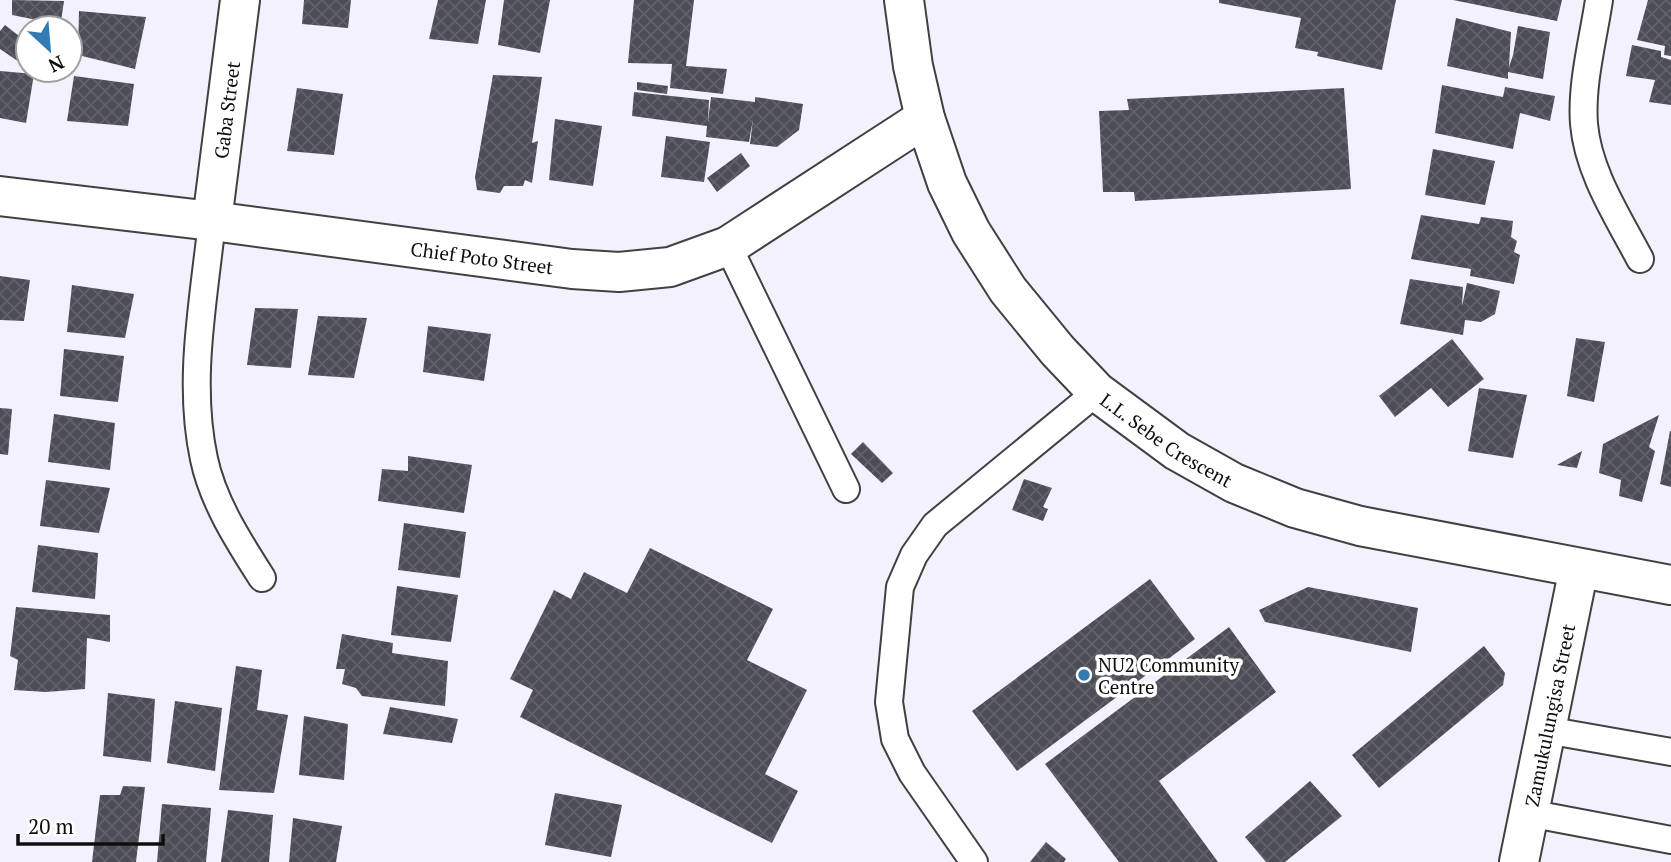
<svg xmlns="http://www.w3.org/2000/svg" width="1671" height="862" viewBox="0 0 1671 862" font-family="'PT Serif',serif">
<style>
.building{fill:url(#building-cross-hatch)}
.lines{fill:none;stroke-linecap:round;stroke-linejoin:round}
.service-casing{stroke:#414141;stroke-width:30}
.minor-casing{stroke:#414141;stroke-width:42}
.service{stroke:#fff;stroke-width:26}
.minor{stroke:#fff;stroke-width:38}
.poi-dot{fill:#337cb2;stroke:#fff;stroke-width:2.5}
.labels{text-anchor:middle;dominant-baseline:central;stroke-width:7;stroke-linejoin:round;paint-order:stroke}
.street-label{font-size:19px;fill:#0e0e0e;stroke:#fff}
.poi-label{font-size:19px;fill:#0e0e0e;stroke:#fff;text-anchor:start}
</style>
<defs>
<pattern id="building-cross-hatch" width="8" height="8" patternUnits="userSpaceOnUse" patternTransform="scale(1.75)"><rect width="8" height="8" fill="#4c4d56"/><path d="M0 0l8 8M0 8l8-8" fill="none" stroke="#616269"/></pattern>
</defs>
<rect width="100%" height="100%" fill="#f4f1fe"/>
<g class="building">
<polygon points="12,0 64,1 60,28 36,28 37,20 12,15"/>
<polygon points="304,0 351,0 348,28 302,24"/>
<polygon points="438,0 486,0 478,44 429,39"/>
<polygon points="504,0 550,0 540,53 498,45"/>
<polygon points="634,0 694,0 686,66 727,69 723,94 670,88 672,64 628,63"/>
<polygon points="1219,0 1396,0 1382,70 1317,56 1318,52 1295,48 1301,18 1219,3"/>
<polygon points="1453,0 1562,0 1557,21"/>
<polygon points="1648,0 1671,0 1671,56 1664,55 1665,46 1637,40"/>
<polygon points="79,11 146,17 135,69 78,55"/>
<polygon points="1456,18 1511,32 1509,67 1513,55 1518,26 1550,32 1543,79 1508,72 1508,79 1447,66"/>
<polygon points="5,25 28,43 28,68 0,49 0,31"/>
<polygon points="1632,45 1661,51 1661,57 1671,60 1671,105 1649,102 1655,80 1626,76"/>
<polygon points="0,71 34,74 26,123 0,118"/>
<polygon points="493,75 542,77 532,143 538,141 532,183 525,180 523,186 504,186 500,193 477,190 475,177"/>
<polygon points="74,76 134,84 128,126 67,121"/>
<polygon points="637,82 668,86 667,94 637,90"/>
<polygon points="1442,85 1503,97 1505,87 1555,96 1550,121 1520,113 1513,149 1435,133"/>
<polygon points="297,88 343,94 334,155 287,151"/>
<polygon points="1344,88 1351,189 1135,201 1134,192 1103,192 1099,111 1129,110 1127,99"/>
<polygon points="634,92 709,100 708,122 711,97 755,102 755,97 803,104 799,130 777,147 750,144 753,119 749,142 706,137 707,126 632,116"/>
<polygon points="555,119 602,126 593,186 549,180"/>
<polygon points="666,136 710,142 704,182 661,177"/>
<polygon points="1433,149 1495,161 1485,205 1425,195"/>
<polygon points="741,153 750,166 717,192 707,178"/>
<polygon points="1421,215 1479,224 1481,217 1513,221 1511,237 1517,241 1514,252 1520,255 1514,284 1470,276 1471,269 1411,259"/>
<polygon points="0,276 30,280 24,321 0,320"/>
<polygon points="1410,279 1463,287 1462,306 1467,283 1496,290 1500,291 1495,314 1481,322 1465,320 1463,335 1400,324"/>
<polygon points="72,285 134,294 125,338 67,332"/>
<polygon points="255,308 298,309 291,368 247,365"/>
<polygon points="318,316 367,318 354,378 308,375"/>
<polygon points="428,326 491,334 484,381 423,372"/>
<polygon points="1576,338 1605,342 1594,402 1567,396"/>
<polygon points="1452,339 1484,379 1448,407 1431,388 1395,417 1379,396"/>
<polygon points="64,349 124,356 118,402 60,396"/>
<polygon points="1479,388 1527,395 1513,458 1468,451"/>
<polygon points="0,408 12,409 8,455 0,454"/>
<polygon points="54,414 115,423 110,470 48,462"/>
<polygon points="1659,415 1649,447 1655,451 1642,502 1619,496 1621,480 1599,473 1603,444"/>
<polygon points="1670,431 1671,431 1671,487 1660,484"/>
<polygon points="863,442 893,473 882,483 851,454"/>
<polygon points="1582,451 1577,468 1557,465"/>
<polygon points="408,456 472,465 464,513 378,501 382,469 408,471"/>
<polygon points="1024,479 1052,488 1043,507 1048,509 1043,521 1012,510"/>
<polygon points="46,480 110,488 99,533 40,526"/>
<polygon points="404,523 466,532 460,578 398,570"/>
<polygon points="38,545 98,553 95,599 32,592"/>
<polygon points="650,548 773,609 747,660 807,690 765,774 798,791 772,843 520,717 533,690 510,679 554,590 571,599 584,572 627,593"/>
<polygon points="1150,579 1195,639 1017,771 972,711"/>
<polygon points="397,586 458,595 451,642 391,635"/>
<polygon points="1308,587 1418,608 1411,652 1265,622 1259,610"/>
<polygon points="16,607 110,615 110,642 87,638 85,689 46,692 14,690 18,660 10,656"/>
<polygon points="1229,627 1276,692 1159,781 1218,862 1119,862 1045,764"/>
<polygon points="342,634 393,643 392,653 448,661 445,706 362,696 356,688 342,684 345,669 336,669"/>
<polygon points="1484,646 1505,673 1503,685 1379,788 1352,755"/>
<polygon points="236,666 262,670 257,710 288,715 274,793 219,790"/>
<polygon points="108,693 155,699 151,762 103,756"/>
<polygon points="175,701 222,708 215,771 167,763"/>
<polygon points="390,707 458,719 452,743 383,734"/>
<polygon points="304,716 348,724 344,780 299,775"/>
<polygon points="1310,781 1342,816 1285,862 1266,862 1245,837"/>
<polygon points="123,786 145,787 136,862 92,862 100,795 120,795"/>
<polygon points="555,793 622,805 611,857 545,845"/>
<polygon points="162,804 211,808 206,862 157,862"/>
<polygon points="228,810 273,815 269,862 221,862"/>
<polygon points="293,818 342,826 336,862 289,862"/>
<polygon points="1046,842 1066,859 1064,862 1030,862"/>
</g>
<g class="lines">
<defs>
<g id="service">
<path d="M 1599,0 C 1593,40 1581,84 1584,124 C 1588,172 1618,217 1640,259"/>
<path d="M 212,221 C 204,299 187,381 204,459 C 213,502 239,542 262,578"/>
<polyline points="728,246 846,489"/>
<polyline points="1546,730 1671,752"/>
<polyline points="1528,813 1671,840"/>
<polyline points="974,862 912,773 895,739 889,702 900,587 914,555 935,525 1097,392"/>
</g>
<g id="minor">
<path id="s1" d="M 904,0 L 913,66 L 925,118 L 947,183 L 971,232 L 1008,290 L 1058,351 L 1097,392 L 1177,451 L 1234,483 L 1295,508 L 1360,526 L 1671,585"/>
<path id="s2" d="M 0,196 L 212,221 L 572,269 L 619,272 L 670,267 L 728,246 L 925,118"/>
<path id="s3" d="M 212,221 L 240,0"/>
<path id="s4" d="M 1519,862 L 1579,568"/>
</g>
</defs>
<use href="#service" class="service-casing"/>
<use href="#minor" class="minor-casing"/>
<use href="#service" class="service"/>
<use href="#minor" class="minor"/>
</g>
<circle class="poi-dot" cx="1084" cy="675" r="7"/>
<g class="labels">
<g class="street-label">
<text stroke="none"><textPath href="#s3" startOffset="112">Gaba Street</textPath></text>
<text stroke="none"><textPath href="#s2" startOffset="486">Chief Poto Street</textPath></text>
<text stroke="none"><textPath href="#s1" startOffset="532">L.L. Sebe Crescent</textPath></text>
<text stroke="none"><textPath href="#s4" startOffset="150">Zamukulungisa Street</textPath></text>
</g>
<g class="poi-label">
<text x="1098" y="664">NU2 Community<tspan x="1098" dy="22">Centre</tspan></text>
</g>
</g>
<g transform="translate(49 49) rotate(154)"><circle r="33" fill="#ffffff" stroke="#9f9f9f" stroke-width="2"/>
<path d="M0-5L12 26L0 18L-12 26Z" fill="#337cb2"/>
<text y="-10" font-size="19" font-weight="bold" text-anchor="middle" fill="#0e0e0e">N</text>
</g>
<path d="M18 834v10h145v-10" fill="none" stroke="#0e0e0e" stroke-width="3.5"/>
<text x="28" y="834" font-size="21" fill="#0e0e0e" stroke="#ffffff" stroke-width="5" paint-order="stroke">20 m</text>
</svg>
